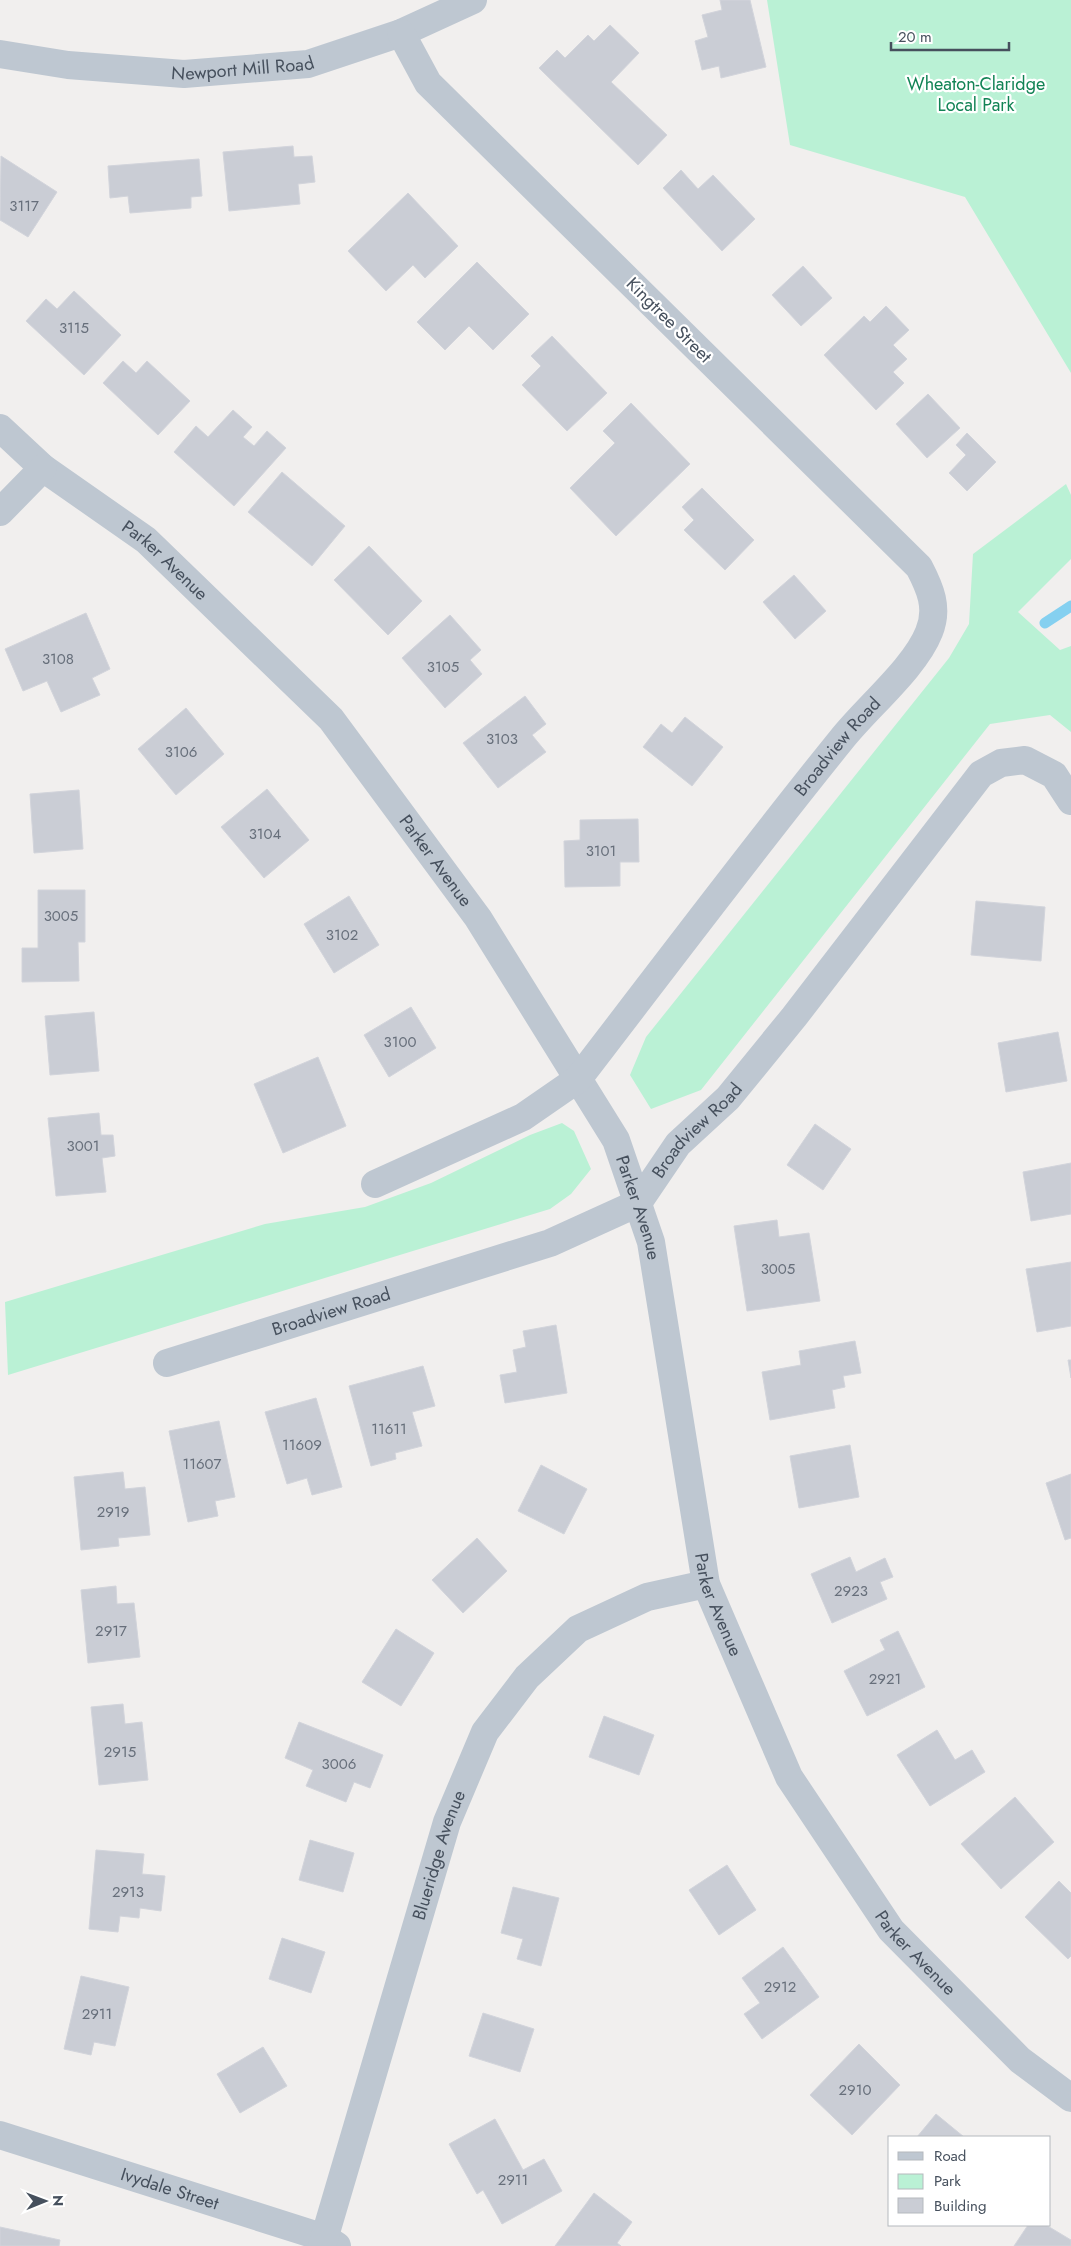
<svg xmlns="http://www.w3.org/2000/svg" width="1071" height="2246" viewBox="0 0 1071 2246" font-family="Jost,sans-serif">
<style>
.green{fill:#baf1d5}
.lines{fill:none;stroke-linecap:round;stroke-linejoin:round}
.stream{stroke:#85d0f0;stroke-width:11}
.building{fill:#cacdd5;stroke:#d2d4db}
.minor{stroke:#bec7d1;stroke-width:28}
.labels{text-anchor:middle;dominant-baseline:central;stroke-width:4.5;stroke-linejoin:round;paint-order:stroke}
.number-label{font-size:15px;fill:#676f7b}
.street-label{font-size:18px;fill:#46505d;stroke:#fff}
.park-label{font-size:18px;fill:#128355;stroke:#fff}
</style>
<rect width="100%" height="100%" fill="#f1efee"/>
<g class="green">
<polygon points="767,0 1071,0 1071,373 965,197 790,145"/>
<polygon points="1066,484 1071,495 1071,559 1018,612 1060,650 1071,646 1071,732 1050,715 990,724 701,1090 651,1109 630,1075 646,1037 949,658 969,624 973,554"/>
<polygon points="562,1123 574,1131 591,1169 571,1194 550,1209 8,1375 5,1302 265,1224 365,1207 431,1183 530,1135"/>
</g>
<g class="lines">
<polyline class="stream" points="1045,623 1071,606"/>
</g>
<g class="building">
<polygon points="720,0 750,0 766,67 721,78 719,66 702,70 695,41 708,37 702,15 722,10"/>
<polygon points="610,25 639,53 611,82 667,135 638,165 539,68 557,50 565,58 588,35 594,41"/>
<polygon points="293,146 294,157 312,156 315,182 298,184 300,204 229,211 223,152"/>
<polygon points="1,156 57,192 28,237 0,220"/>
<polygon points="199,159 202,196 191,197 191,208 130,213 128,196 110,198 108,166"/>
<polygon points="681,170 698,189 713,175 755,219 722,251 663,188"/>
<polygon points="408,193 458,246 425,278 413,265 386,291 348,251"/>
<polygon points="477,262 529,314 493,350 469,326 445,350 417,322"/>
<polygon points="803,266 832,298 801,326 772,295"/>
<polygon points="74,291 121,335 84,375 26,321 46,299 57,309"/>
<polygon points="886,306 909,330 893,345 907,359 893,372 904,383 876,410 824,355 864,316 870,322"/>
<polygon points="552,336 607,393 567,431 522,385 541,366 531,356"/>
<polygon points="123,361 136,373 147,361 190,401 158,435 103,383"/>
<polygon points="928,394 960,428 927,458 896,424"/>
<polygon points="631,403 690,464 616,536 570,488 615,443 603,431"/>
<polygon points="233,410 252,427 243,437 254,446 267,431 286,448 234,506 174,452 196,426 208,437"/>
<polygon points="967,433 996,462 967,491 949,473 966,455 956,445"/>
<polygon points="282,472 345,526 312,566 248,512"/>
<polygon points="702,488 754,540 725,570 684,530 694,520 682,507"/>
<polygon points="369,546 422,601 388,635 334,580"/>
<polygon points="794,575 826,611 795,639 763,602"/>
<polygon points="86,613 110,669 92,678 100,695 61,712 47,681 23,691 5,649"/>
<polygon points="450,615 481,650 470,660 482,674 445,708 402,658"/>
<polygon points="525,696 546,724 532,735 546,752 498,788 463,743"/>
<polygon points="186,708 224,754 176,795 138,749"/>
<polygon points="685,717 723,747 692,786 643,747 661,724 672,733"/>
<polygon points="267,789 309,840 264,878 221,827"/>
<polygon points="79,790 83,849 34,853 30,794"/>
<polygon points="638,819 639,862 620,862 620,886 565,887 564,841 580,840 580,820"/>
<polygon points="38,890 85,890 85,942 78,942 79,981 22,982 22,948 38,948"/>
<polygon points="349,896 379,945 334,973 304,924"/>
<polygon points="976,901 1045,907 1041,961 971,955"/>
<polygon points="411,1007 436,1048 389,1077 364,1035"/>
<polygon points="94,1012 99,1071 50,1075 45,1016"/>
<polygon points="1058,1032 1067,1081 1006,1092 998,1043"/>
<polygon points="318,1057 346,1126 283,1153 254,1084"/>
<polygon points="99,1113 101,1135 113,1135 115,1156 102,1158 106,1192 56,1196 48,1118"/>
<polygon points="815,1124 851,1149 823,1190 787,1165"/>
<polygon points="1071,1163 1071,1214 1031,1221 1023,1172"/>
<polygon points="777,1220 779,1237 809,1233 820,1301 747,1311 734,1226"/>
<polygon points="1071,1262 1071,1326 1037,1332 1026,1269"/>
<polygon points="556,1325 567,1393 505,1403 500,1375 517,1372 513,1350 526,1347 523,1331"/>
<polygon points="855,1341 861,1373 843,1376 845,1387 832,1390 835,1408 770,1420 762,1372 801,1365 799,1351"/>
<polygon points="1068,1360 1071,1360 1071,1378"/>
<polygon points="423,1366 435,1406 412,1412 422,1446 395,1453 396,1459 371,1466 349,1386"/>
<polygon points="316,1398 342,1487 312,1495 307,1478 287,1484 265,1412"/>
<polygon points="219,1421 235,1497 215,1501 218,1516 188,1522 169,1431"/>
<polygon points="850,1445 859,1497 799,1508 790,1456"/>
<polygon points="541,1465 587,1489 564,1534 518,1511"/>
<polygon points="123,1472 125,1489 145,1487 150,1535 118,1538 119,1546 81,1550 74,1477"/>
<polygon points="1071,1474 1071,1538 1065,1540 1046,1483"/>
<polygon points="477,1538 507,1571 463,1613 432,1580"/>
<polygon points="850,1557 856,1572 885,1558 893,1577 880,1582 887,1599 832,1623 811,1574"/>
<polygon points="116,1586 117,1604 134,1603 140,1657 88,1663 81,1590"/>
<polygon points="396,1629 434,1653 401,1706 362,1682"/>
<polygon points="898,1631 925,1687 867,1716 844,1671 885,1650 880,1640"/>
<polygon points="123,1704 125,1724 142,1722 148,1780 99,1785 91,1707"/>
<polygon points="604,1716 654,1735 639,1775 589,1757"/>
<polygon points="299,1722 383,1755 370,1788 354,1782 346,1802 306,1786 313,1770 285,1758"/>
<polygon points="937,1730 955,1760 972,1750 985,1772 930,1806 897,1755"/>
<polygon points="1015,1797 1054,1842 1001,1889 961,1844"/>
<polygon points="310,1840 354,1853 343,1892 299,1880"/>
<polygon points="96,1850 144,1854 142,1874 165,1876 161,1911 140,1908 139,1918 120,1916 118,1932 89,1929"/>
<polygon points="727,1865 756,1910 719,1935 689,1890"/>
<polygon points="1059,1881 1071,1893 1071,1956 1068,1959 1025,1917"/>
<polygon points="513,1887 559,1898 541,1966 517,1959 523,1939 501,1933"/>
<polygon points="282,1938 325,1952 311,1993 269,1979"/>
<polygon points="783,1947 819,1997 762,2039 744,2014 760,2003 742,1978"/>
<polygon points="81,1976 129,1987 115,2046 94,2042 91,2055 64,2049"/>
<polygon points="483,2013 534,2029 520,2072 469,2056"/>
<polygon points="859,2044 900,2085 852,2135 810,2095"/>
<polygon points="263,2047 287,2086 240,2113 217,2074"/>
<polygon points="936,2114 964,2137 917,2137"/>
<polygon points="495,2119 523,2170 544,2159 562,2191 502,2224 483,2190 477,2194 449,2144"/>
<polygon points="594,2193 632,2222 617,2243 621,2246 555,2246"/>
<polygon points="1028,2225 1046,2225 1071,2240 1071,2246 1014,2246"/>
<polygon points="0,2227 60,2240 59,2246 0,2246"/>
</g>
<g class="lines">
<g class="minor">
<path id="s1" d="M 0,54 L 68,65 L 184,74 L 308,64 L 401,33 L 473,0"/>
<path id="s2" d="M 0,428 L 43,468 L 146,540 L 331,719 L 478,918 L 616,1140 L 651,1242 L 706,1584 L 789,1777 L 891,1930 L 1020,2060 L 1071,2098"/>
<polyline points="0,512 43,468"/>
<path id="s3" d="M 375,1184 L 523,1117 L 578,1079 C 665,966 751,851 841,740 C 866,708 915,668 929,632 C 939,608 930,588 919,567 L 428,83 L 401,33"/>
<path id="s4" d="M 167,1363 L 550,1243 L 638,1203 L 678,1144 L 728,1098 L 794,1017 L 981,774 L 1001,763 L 1025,760 L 1054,775 L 1071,801"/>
<path id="s5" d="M 0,2135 L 325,2238 L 337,2246"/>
<path id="s6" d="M 322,2246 L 447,1822 L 485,1732 L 527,1677 L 578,1629 L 647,1597 L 706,1584"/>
</g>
</g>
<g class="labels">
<g class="number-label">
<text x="24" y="206">3117</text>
<text x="74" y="328">3115</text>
<text x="58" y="659">3108</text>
<text x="443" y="667">3105</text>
<text x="502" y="739">3103</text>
<text x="181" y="752">3106</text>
<text x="265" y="834">3104</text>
<text x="601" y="851">3101</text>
<text x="61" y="916">3005</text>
<text x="342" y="935">3102</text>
<text x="400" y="1042">3100</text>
<text x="83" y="1146">3001</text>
<text x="778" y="1269">3005</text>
<text x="389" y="1429">11611</text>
<text x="302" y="1445">11609</text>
<text x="202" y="1464">11607</text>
<text x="113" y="1512">2919</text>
<text x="851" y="1591">2923</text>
<text x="111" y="1631">2917</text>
<text x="885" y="1679">2921</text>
<text x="120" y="1752">2915</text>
<text x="339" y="1764">3006</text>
<text x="128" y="1892">2913</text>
<text x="780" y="1987">2912</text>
<text x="97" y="2014">2911</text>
<text x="855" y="2090">2910</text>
<text x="513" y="2180">2911</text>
</g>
<g class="street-label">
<text stroke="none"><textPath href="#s1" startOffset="244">Newport Mill Road</textPath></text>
<text transform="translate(669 320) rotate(45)">Kingtree Street</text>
<text stroke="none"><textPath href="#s2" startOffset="212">Parker Avenue</textPath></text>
<text stroke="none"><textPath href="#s3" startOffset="651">Broadview Road</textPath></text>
<text stroke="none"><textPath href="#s2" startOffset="618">Parker Avenue</textPath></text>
<text stroke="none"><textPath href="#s4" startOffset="592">Broadview Road</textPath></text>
<text stroke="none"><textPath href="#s2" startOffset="1022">Parker Avenue</textPath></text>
<text stroke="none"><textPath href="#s4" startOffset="172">Broadview Road</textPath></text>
<text stroke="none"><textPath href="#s2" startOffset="1428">Parker Avenue</textPath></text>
<text stroke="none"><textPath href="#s6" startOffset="408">Blueridge Avenue</textPath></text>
<text stroke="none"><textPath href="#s2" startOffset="1832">Parker Avenue</textPath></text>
<text stroke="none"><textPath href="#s5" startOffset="178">Ivydale Street</textPath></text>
</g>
<g class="park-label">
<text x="976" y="84">Wheaton-Claridge<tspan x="976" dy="21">Local Park</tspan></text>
</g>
</g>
<rect x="888" y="2136" width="162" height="90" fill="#ffffff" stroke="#b5b9be"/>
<rect x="898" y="2152" width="25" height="8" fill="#bec7d1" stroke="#b5b9be"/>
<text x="934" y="2161" font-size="15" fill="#46505d">Road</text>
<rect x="898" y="2174" width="25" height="15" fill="#baf1d5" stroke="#b5b9be"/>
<text x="934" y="2186" font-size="15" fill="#46505d">Park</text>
<rect x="898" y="2198" width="25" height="15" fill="#cacdd5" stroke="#b5b9be"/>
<text x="934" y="2211" font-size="15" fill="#46505d">Building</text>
<g transform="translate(45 2201) rotate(89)" stroke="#ffffff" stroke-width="4" paint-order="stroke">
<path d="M0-4L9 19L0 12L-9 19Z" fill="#46505d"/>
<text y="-8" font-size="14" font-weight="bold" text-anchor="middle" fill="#46505d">N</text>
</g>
<path d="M891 42v8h118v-8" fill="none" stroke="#46505d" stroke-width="2.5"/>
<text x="898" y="42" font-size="15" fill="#46505d" stroke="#ffffff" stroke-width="4" paint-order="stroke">20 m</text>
</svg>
